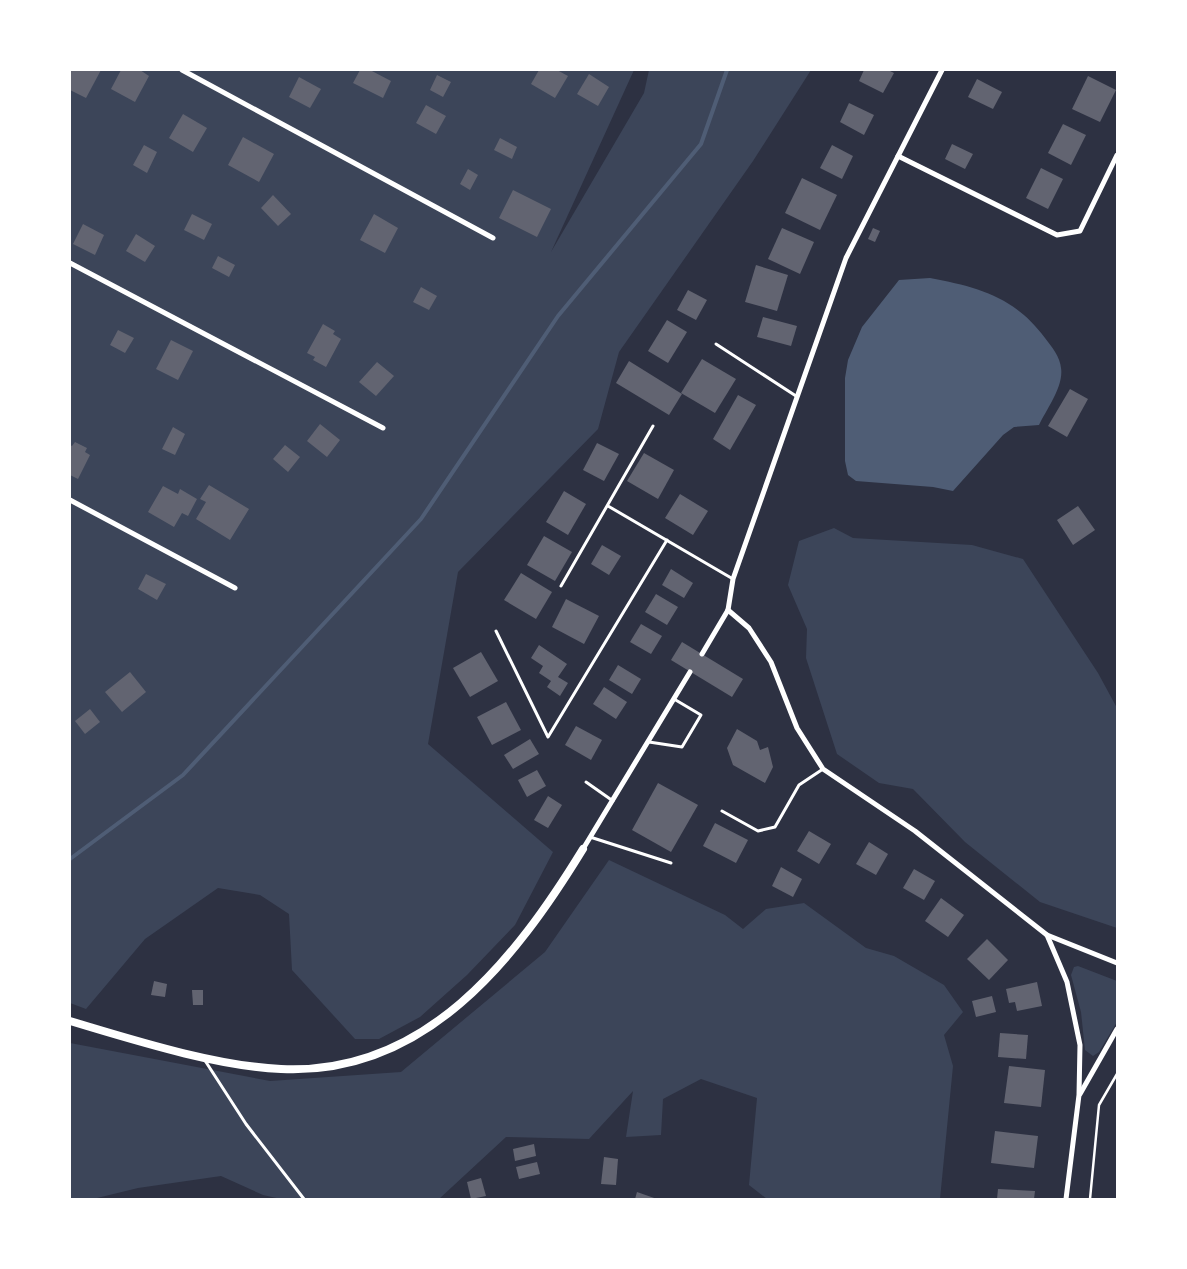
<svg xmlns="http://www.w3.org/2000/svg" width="1187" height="1269" viewBox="0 0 1187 1269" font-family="Arial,sans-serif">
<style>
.green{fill:#3c4559}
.water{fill:#4f5d75}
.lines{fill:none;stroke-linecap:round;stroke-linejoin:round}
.stream{stroke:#4f5d75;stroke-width:4}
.building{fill:#626471}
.path{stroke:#fff;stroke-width:2.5}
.service{stroke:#fff;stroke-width:3}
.minor{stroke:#fff;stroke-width:5}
.tertiary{stroke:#fff;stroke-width:8}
</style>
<rect width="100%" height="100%" fill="#2d3142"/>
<g class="green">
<polygon points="70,70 634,70 551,252 644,93 649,70 811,70 753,161 619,352 598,429 458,572 428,744 553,852 515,925 467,975 420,1017 379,1039 355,1039 292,970 289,914 260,895 218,888 145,939 86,1009 70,1003"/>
<polygon points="834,528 853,538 972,545 1023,559 1098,673 1117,708 1117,928 1040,902 965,842 913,789 879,783 837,754 806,658 807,629 788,585 799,541"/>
<polygon points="609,860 725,915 743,929 766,909 804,903 866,948 894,956 944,985 963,1012 944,1035 953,1066 940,1199 767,1199 749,1185 757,1098 701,1079 663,1099 661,1135 626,1137 633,1091 589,1139 506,1137 439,1199 281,1199 263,1195 221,1176 138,1188 93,1199 70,1199 70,1043 270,1081 401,1072 545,952"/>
<polygon points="1078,966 1117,981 1117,1022 1099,1052 1093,1056 1085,1050 1081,1012 1071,975 1074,967"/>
</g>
<path class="water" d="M 930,278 C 978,287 1015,297 1045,338 C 1052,347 1060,357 1061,368 C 1064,386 1046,410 1039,425 L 1014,427 L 1003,435 L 953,491 L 933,487 L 856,481 L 848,475 L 845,461 L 845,378 L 848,360 L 862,327 L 899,280 Z"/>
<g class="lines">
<polyline class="stream" points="70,859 183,775 421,519 558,316 701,144 727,70"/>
</g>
<g class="building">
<polygon points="70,70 101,70 86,98 70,90"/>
<polygon points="121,70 140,70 149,76 135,102 111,89"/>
<polygon points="360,70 370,70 391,81 383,98 353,83"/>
<polygon points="539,70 557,70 568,76 555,98 531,84"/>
<polygon points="864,70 888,70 894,73 883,93 859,81"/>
<polygon points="589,74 609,87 598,106 577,94"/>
<polygon points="437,75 451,82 443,97 430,90"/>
<polygon points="1088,76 1116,90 1100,122 1072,109"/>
<polygon points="299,77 321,89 310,108 289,97"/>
<polygon points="977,79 1002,92 993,109 968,97"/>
<polygon points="849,103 874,115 864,135 840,122"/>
<polygon points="426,105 446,116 436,134 416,123"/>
<polygon points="183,114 207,128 193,152 169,138"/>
<polygon points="1063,124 1086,135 1071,165 1048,153"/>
<polygon points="243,137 274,154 259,182 228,165"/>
<polygon points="500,138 517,147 512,159 494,150"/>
<polygon points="952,144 973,154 965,169 945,159"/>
<polygon points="144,145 157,152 147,173 133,165"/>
<polygon points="832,145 853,156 842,179 820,168"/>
<polygon points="1041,168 1063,179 1048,209 1026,198"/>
<polygon points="468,169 478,175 470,190 460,184"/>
<polygon points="802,178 837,195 820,230 785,213"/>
<polygon points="513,190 551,209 537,237 499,218"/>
<polygon points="273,195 291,214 278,226 261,208"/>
<polygon points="192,214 212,224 204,240 184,230"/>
<polygon points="374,214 398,228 385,253 360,240"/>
<polygon points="83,224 104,235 95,255 73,244"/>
<polygon points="782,228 814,242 800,274 768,259"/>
<polygon points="873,228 880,231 875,242 868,239"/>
<polygon points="136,234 155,246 145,262 126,251"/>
<polygon points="218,256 235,265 229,277 212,268"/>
<polygon points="756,265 788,275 777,311 745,302"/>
<polygon points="421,287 437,296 429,310 413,302"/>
<polygon points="688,290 707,300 696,320 677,310"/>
<polygon points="763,317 797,326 791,346 757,337"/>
<polygon points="667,320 687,332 668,363 648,351"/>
<polygon points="323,324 335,331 333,334 341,339 326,367 313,360 315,357 307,353"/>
<polygon points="118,330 134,338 125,353 110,345"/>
<polygon points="171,340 193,351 178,380 156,369"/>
<polygon points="702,359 736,379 715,413 681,393"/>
<polygon points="629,361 682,394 669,415 616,383"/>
<polygon points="377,362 394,376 376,396 359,382"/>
<polygon points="1070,389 1088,399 1067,437 1048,426"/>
<polygon points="738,395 756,405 730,450 713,439"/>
<polygon points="320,424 340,440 327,457 307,441"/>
<polygon points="173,427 185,434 175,455 162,449"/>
<polygon points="75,442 87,448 85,452 90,455 78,479 70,475 70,445 72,446"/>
<polygon points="597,443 619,454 604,481 583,470"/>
<polygon points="285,445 300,457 288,472 273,459"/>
<polygon points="644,453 674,470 658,499 627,481"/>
<polygon points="209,485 249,509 230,540 196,519 206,502 200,499"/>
<polygon points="163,486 178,494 180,489 197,499 188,516 182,513 174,527 148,512"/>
<polygon points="564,491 586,504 568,535 546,522"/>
<polygon points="680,494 708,511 693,535 665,518"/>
<polygon points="1078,506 1095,530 1073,545 1057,520"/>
<polygon points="544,536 572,552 555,581 527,565"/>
<polygon points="602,545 621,556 609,575 591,564"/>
<polygon points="671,569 693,583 684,598 662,585"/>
<polygon points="521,573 552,592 536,619 504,600"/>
<polygon points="146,574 166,584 157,600 138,589"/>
<polygon points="656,594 678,607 667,625 645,612"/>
<polygon points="566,599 599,616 584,644 552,627"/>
<polygon points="641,624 662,636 651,654 630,642"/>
<polygon points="682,642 743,679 732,697 671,660"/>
<polygon points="539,645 567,664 558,677 568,683 560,696 547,687 551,681 539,673 543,666 531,658"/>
<polygon points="481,652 498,681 470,697 453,668"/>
<polygon points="618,665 641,679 632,694 609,680"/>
<polygon points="130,672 146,692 122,712 105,692"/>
<polygon points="604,687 627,702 616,719 593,704"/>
<polygon points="506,702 521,730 492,745 477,717"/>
<polygon points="90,709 100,722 85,734 75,721"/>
<polygon points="576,726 602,740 591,760 565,745"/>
<polygon points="737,729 757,741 760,750 768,747 773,767 765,783 733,765 727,748"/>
<polygon points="530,739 539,754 513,769 504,755"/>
<polygon points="537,770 546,786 527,797 518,780"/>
<polygon points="658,783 698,805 671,852 632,830"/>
<polygon points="548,796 562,805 548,828 534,820"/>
<polygon points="715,823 748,840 736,863 703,846"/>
<polygon points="809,831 831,844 819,864 797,851"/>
<polygon points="869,842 888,854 876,875 856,864"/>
<polygon points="781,867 802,879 793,897 772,886"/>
<polygon points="914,869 935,881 924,900 903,888"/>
<polygon points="941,898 964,915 948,937 925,921"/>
<polygon points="987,939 1008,960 989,980 967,959"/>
<polygon points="154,981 167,984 165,997 151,995"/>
<polygon points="1037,982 1042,1006 1017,1011 1015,1002 1009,1003 1006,989"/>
<polygon points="192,990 203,990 203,1005 193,1005"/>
<polygon points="992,996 996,1012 976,1017 972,1001"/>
<polygon points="1000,1033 1028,1035 1026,1059 998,1057"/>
<polygon points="1009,1066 1045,1070 1041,1107 1004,1103"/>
<polygon points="995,1131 1038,1136 1034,1168 991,1163"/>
<polygon points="534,1144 536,1156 515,1161 513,1149"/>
<polygon points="604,1157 618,1159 616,1185 601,1184"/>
<polygon points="537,1162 540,1174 519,1179 516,1167"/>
<polygon points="481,1178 486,1196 471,1199 467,1182"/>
<polygon points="998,1189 1035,1191 1034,1199 997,1199"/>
<polygon points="637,1192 657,1199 635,1199"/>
</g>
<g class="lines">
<polyline class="path" points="1090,1199 1099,1105 1117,1074"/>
<g class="service">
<polyline points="716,344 796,396"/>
<polyline points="608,506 733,579"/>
<polyline points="561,586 653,426"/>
<polyline points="496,631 548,737 667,540"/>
<polyline points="649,742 682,747 701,715 674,699"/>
<polyline points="586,782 613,801"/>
<polyline points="722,811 758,831 775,827 799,785 823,769"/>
<polyline points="590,837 671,863"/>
<polyline points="204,1059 246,1124 304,1199"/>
</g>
<g class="minor">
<polyline points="182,70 493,238"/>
<polyline points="898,156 1057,235 1080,231 1117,155"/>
<polyline points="70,263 383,428"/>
<polyline points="70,500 235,588"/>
<polyline points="728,610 749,628 771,662 797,728 823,769 915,831 1047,935 1067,982 1080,1045 1079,1095 1066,1199"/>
<polyline points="702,654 728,610 733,579 846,258 942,70"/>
<polyline points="583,849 690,672"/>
<polyline points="1047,935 1117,963"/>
<polyline points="1080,1094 1117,1029"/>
</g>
<path class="tertiary" d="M 70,1021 C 134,1040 215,1066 281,1069 C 425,1076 515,960 583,849"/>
</g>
<rect width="1187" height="1269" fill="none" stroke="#ffffff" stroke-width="142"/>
</svg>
